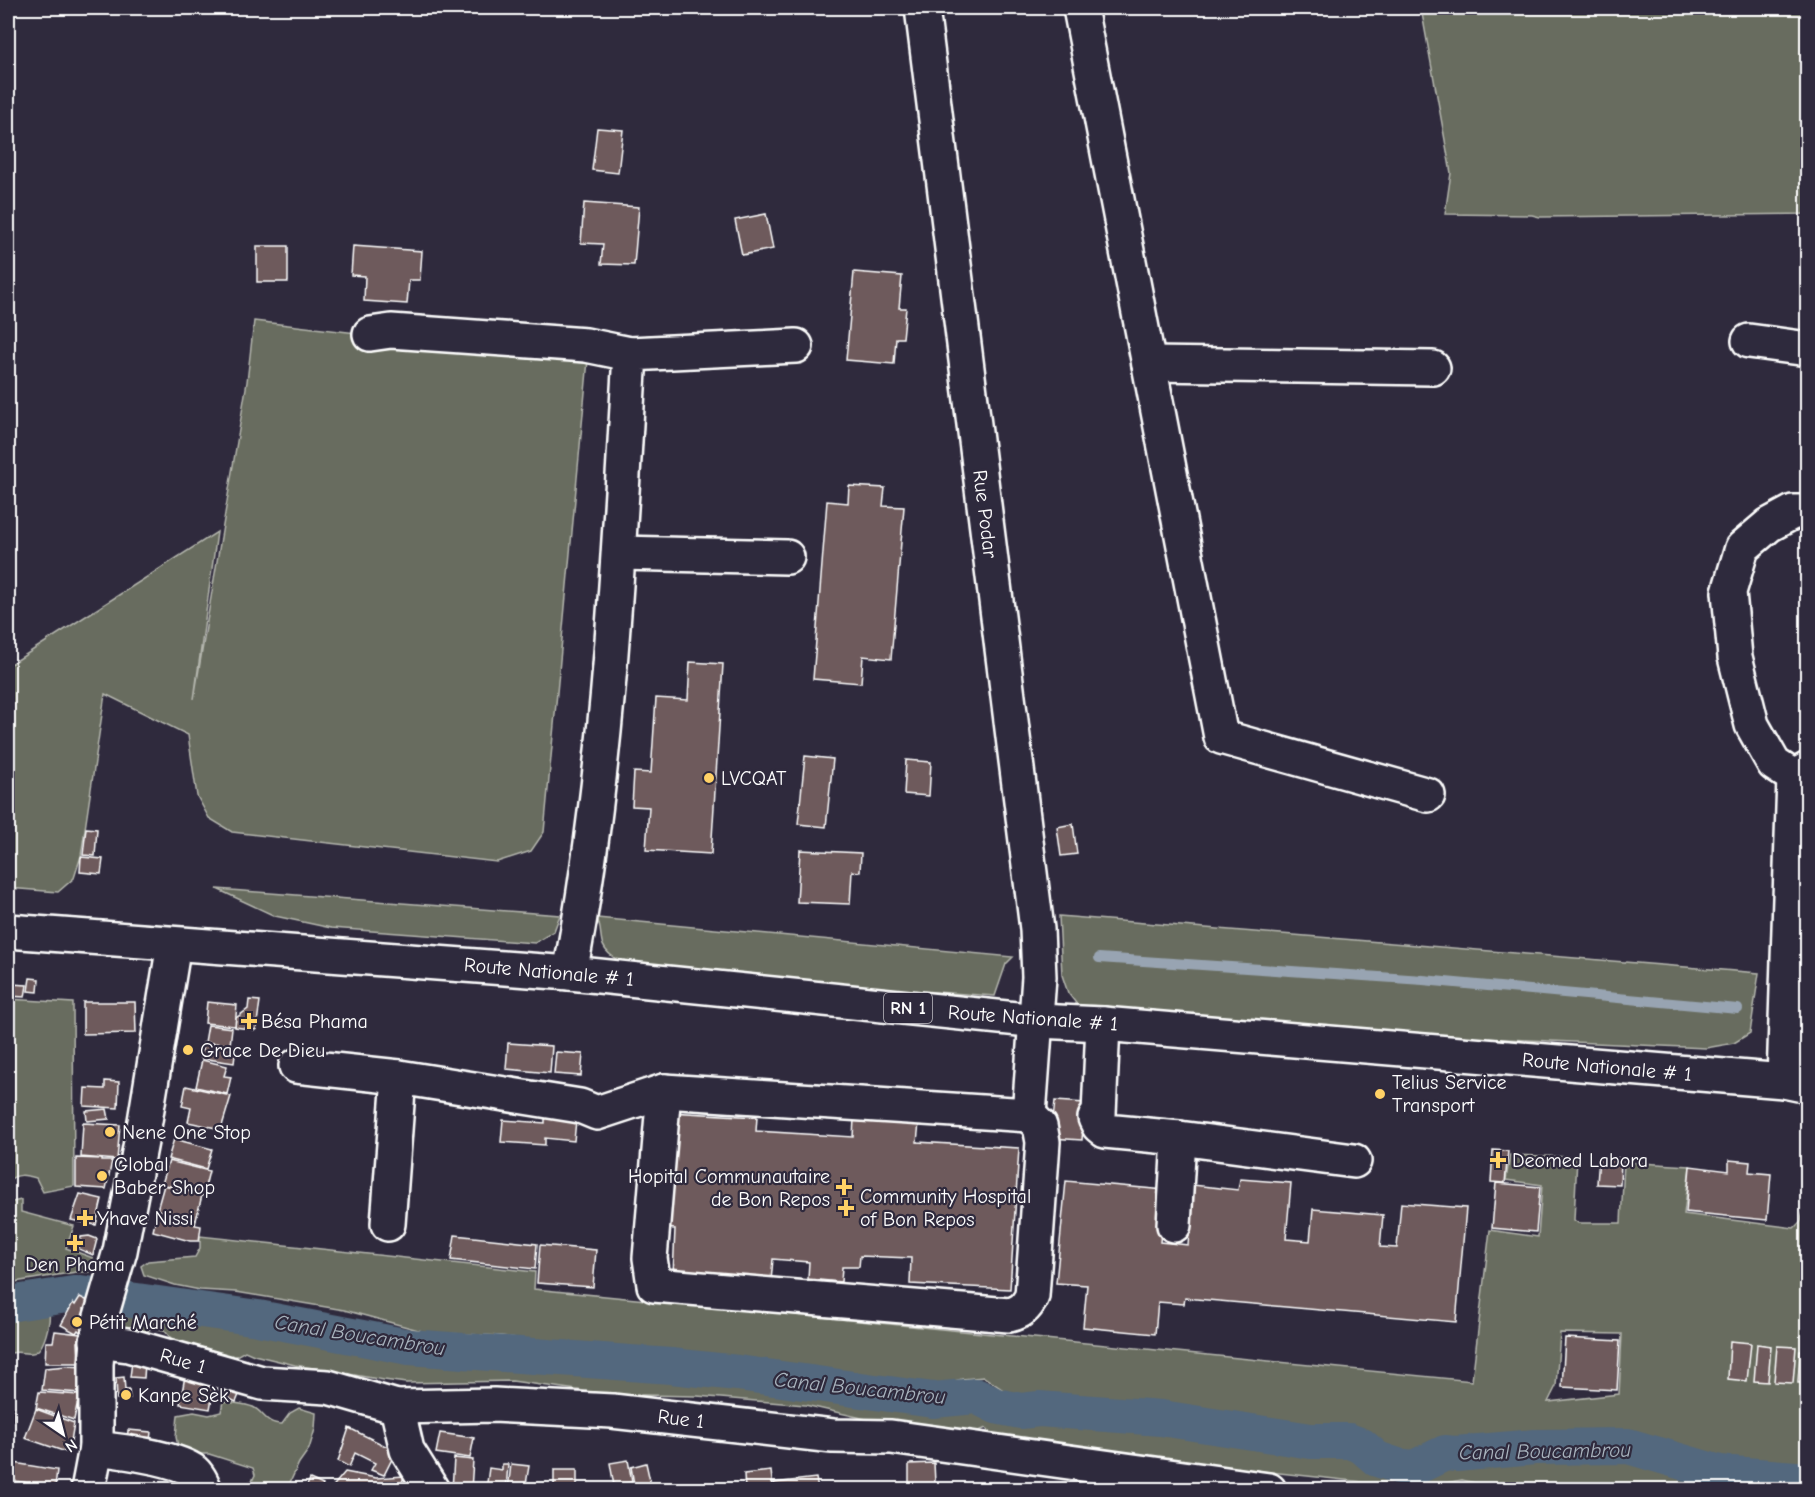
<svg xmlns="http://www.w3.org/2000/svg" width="1815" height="1497" viewBox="0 0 1815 1497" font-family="'Comic Neue',sans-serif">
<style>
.green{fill:#686c5e;stroke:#b4b6ae;stroke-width:1.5;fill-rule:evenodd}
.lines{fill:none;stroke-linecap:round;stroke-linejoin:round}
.stream{stroke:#98a4b2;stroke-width:10}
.canal{stroke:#53687e;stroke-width:36}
.building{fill:#6e5a5b;stroke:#fff;stroke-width:1.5}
.minor-casing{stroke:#fff;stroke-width:38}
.major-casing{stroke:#fff;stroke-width:38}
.minor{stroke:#2f2a3d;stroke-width:33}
.major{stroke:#2f2a3d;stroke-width:33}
.poi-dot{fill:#ffd166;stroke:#2f2a3d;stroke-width:2}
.labels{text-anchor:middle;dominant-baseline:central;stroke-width:4.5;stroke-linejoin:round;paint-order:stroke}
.shield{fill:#2f2a3d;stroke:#c1bfc5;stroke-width:1.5}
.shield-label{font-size:18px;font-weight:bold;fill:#fff}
.street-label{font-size:20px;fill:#fff;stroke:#2f2a3d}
.poi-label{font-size:20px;fill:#fff;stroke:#2f2a3d;text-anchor:start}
.water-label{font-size:21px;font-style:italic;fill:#a9b4be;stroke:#2f2a3d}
</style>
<rect width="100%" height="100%" fill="#2f2a3d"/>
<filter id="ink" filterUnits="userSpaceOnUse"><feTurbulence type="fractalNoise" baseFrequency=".0167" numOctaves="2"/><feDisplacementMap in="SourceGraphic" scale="12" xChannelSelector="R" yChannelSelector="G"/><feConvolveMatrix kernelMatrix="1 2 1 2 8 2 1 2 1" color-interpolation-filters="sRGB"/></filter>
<g filter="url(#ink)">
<g class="green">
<polygon points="1421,8 1807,8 1807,214 1540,217 1532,215 1445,214 1451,173"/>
<polygon points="254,321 588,360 544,832 531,851 497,862 232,832 209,818 197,796 188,735 105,694 81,856 74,878 58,892 8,888 8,666 217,532 194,699 247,382"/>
<polygon points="217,889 560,915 554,931 535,943 331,928 275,916"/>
<polygon points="1059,916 1759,973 1750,1033 1734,1043 1706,1048 1393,1034 1082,1011 1068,993 1062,975"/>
<path d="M 597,918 L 1013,957 L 1006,964 L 995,996 L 640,972 C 628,965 605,957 602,942 C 600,933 601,927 597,918 Z"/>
<path d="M 8,999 L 73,1003 L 74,1186 L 43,1192 L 36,1178 C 25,1175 17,1173 8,1181 Z"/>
<path d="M 1510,1155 L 1577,1157 L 1574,1220 L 1578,1223 L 1621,1223 L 1624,1162 L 1690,1166 L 1684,1214 L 1794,1228 L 1801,1221 L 1807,1193 L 1807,1476 L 1722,1469 L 1626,1441 L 1430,1447 L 1411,1454 L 1388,1451 L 1363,1438 L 1319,1428 L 1243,1425 L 1101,1404 L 1066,1404 L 1005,1391 L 984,1377 L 962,1379 L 920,1390 L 852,1379 L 501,1336 L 426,1332 L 344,1310 L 236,1292 L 200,1290 L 175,1285 L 144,1275 L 141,1266 L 148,1261 L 195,1257 L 200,1248 L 200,1236 L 535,1272 L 534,1289 L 1472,1381 L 1490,1230 L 1538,1237 L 1542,1185 L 1506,1180 ZM 1560,1333 L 1622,1334 L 1619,1394 L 1548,1402 L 1556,1386 Z"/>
<polygon points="21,1200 21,1212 74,1226 66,1248 93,1258 90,1272 76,1272 8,1283 8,1203"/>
<path d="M 66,1288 L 77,1293 L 75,1297 L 52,1305 L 49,1309 C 51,1319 45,1352 32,1353 C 23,1354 17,1350 8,1354 L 8,1297 Z"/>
<path d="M 179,1314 L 221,1323 L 285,1330 L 358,1346 L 628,1377 L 648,1377 L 673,1372 L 821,1390 L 860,1399 L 951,1407 L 975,1403 L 1025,1419 L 1071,1417 L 1167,1428 L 1211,1434 L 1258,1447 L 1357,1451 L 1372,1463 L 1385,1470 L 1401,1473 L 1413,1473 L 1428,1469 L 1444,1460 L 1460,1461 L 1544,1452 L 1625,1451 L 1718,1481 L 1807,1489 L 1505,1490 L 1462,1480 L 1435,1485 L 1416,1482 L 1363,1482 L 1169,1461 L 1092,1448 L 1058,1448 L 994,1440 L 986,1428 L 973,1434 L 918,1430 C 908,1420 901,1421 888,1424 L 805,1405 L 697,1396 L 642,1395 L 617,1398 L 606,1394 L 512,1381 L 406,1383 L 384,1380 L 295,1365 L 254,1355 L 245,1351 L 231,1359 L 175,1343 L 164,1330 L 153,1328 L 141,1333 L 123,1330 L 121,1320 L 129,1315 L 145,1317 Z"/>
<path d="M 223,1401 C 232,1403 246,1404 253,1407 C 264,1412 265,1424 282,1424 L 290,1413 L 299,1408 L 316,1413 L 315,1429 L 309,1449 L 299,1463 L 287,1489 L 241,1489 L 243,1483 L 252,1481 L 255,1475 L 253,1468 L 209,1454 L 187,1454 L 179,1451 L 176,1437 L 178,1415 L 194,1412 L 209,1415 L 221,1412 Z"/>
</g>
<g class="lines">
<polyline class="stream" points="1099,958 1423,980 1738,1009"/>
<polyline class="canal" points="8,1304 80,1293 258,1318 409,1347 671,1366 738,1373 933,1400 976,1396 996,1406 1021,1411 1039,1409 1161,1418 1311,1441 1349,1441 1362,1446 1377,1459 1398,1466 1414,1468 1445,1453 1456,1454 1535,1447 1628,1446 1720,1473 1808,1480"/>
</g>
<g class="building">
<polygon points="597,128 623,130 618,173 592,170"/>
<polygon points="584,203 639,207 634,265 601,264 603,244 581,243"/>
<polygon points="766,214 773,249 742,255 735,220"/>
<rect x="257" y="246" width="31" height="36"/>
<polygon points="353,246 422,251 420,280 409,280 407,304 364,301 365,276 351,275"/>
<polygon points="854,272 902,276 899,308 906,308 903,338 896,338 894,364 846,360"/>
<polygon points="849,486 885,488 883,506 904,507 891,659 863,656 861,683 813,679 827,501 848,503"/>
<polygon points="690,662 723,664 711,854 646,850 649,807 632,806 634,772 651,773 656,698 688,700"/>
<polygon points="805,756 833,759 826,827 798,824"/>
<polygon points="906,760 931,762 929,796 904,794"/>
<polygon points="1073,824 1077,854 1061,856 1057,827"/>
<polygon points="86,828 97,829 95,856 83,855"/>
<polygon points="800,850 861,853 860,872 852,871 850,904 797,902"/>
<polygon points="81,857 103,859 101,874 80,872"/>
<polygon points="30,978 39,979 38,992 28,991"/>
<polygon points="10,984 27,985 25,997 9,996"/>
<polygon points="249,1000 260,1001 256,1030 235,1027 236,1018 248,1009"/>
<polygon points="83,1002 135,1002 136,1033 83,1034"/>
<polygon points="207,1002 237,1005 235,1026 205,1023"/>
<polygon points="208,1025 232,1028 230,1045 205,1042"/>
<polygon points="203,1043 236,1047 234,1063 201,1058"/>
<polygon points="508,1043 552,1046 550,1073 506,1069"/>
<polygon points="556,1052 583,1054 581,1076 554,1074"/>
<polygon points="202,1060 227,1066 224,1076 231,1077 227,1094 196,1087"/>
<polygon points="105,1081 119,1082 118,1108 84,1106 85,1088 105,1089"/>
<polygon points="186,1086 231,1096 221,1129 188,1122 191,1108 182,1106"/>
<polygon points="1055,1101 1085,1103 1082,1140 1051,1138"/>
<polygon points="107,1109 109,1119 87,1121 86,1111"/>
<polygon points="669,1112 757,1117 756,1131 853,1137 854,1119 919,1123 917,1142 1019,1148 1010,1289 910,1284 911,1258 860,1256 859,1267 842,1267 841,1282 808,1279 809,1262 773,1259 771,1281 673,1276 675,1229 661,1228"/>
<polygon points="545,1118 576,1120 574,1141 545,1138 545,1145 501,1142 503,1120 545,1123"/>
<polygon points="83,1123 120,1125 117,1160 81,1157"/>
<polygon points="174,1139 212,1149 206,1169 168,1159"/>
<polygon points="1493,1150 1508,1151 1505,1183 1491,1182"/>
<polygon points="1599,1157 1621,1158 1620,1185 1597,1184"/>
<polygon points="76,1158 102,1159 102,1161 112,1161 106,1189 76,1187"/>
<polygon points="1729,1160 1750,1162 1749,1172 1771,1174 1767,1220 1686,1212 1690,1166 1729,1171"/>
<polygon points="169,1161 209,1171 203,1195 162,1184"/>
<polygon points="1240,1179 1291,1183 1286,1239 1310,1241 1313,1209 1383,1215 1380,1247 1397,1248 1401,1203 1466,1208 1456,1322 1185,1298 1184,1304 1158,1302 1155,1334 1083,1327 1087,1285 1056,1283 1066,1181 1165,1190 1160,1242 1188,1245 1193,1185 1238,1190"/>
<polygon points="1496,1183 1540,1187 1536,1232 1492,1228"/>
<polygon points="164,1185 202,1195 196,1220 157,1210"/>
<polygon points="80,1194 102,1199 96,1225 71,1220"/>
<polygon points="158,1210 196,1220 195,1225 201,1226 199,1241 190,1241 153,1231"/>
<polygon points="455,1235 537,1244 535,1269 451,1260"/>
<polygon points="89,1236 97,1239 93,1255 79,1249 81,1237"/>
<polygon points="540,1245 596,1250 593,1287 537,1283"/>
<polygon points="80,1297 88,1301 84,1309 88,1311 80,1326 83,1327 80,1332 78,1330 76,1333 61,1325 73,1303 75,1305"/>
<polygon points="55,1331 80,1334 78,1342 79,1363 45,1363 46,1342 53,1342"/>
<polygon points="1565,1338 1620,1341 1617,1390 1562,1387"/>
<polygon points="1730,1341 1751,1343 1747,1381 1728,1379"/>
<polygon points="1757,1344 1771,1346 1768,1382 1754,1381"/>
<polygon points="1777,1346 1796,1347 1793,1383 1774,1382"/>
<polygon points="1800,1351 1808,1352 1808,1383 1798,1383"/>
<polygon points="132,1362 145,1363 144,1378 130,1377"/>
<polygon points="67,1366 85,1367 80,1393 42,1390 45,1368"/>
<polygon points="185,1376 215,1382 210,1409 180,1404"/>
<polygon points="124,1377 125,1390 129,1390 130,1399 117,1399 116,1378"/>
<polygon points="224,1383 241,1390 236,1402 220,1394"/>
<polygon points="39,1392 79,1395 74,1420 36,1408"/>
<polygon points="8,1407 14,1407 11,1456 8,1456"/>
<polygon points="36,1409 74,1423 69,1453 25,1438"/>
<polygon points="349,1428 396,1451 384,1475 371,1470 375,1463 355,1453 349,1467 338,1461"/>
<polygon points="128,1430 151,1432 149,1449 127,1447"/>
<polygon points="440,1433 474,1438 470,1458 436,1453"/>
<polygon points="454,1458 473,1460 471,1490 452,1490"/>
<polygon points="628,1460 632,1482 614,1486 610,1463"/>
<polygon points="8,1462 57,1470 55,1487 8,1480"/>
<polygon points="646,1463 652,1490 635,1490 631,1467"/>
<polygon points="934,1463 935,1483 909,1484 909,1464"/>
<polygon points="502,1464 508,1464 506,1490 486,1490 489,1468 502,1470"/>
<polygon points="511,1464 529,1466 525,1490 508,1490"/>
<rect x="554" y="1470" width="23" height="20"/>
<polygon points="771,1471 773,1490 745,1490 744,1474"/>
<polygon points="345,1472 376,1478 404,1476 400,1490 330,1490"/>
<polygon points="1080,1473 1111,1478 1112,1490 1081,1490"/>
<polygon points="816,1478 818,1490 775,1490 774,1483"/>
<polygon points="310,1479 323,1485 321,1490 305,1490"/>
</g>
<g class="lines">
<defs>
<g id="minor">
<polyline points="1080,8 1221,737 1428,795"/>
<polyline points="370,334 391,331 586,345 630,354"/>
<polyline points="1749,341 1808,349"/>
<polyline points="1149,364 1433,368"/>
<polyline points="1808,512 1793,512 1769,525 1742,548 1729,592 1735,657 1752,725 1774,764 1794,777 1808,769"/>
<polyline points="619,553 787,557"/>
<path d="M 570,973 C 609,769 618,561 630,354 L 796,346"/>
<polyline points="1103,1024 1099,1114 1095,1118 1099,1126 1105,1131 1179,1138 1354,1161"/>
<polyline points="296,1066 399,1077 580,1106 597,1113 664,1091 1029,1115 1039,977 1037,929 922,8"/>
<polyline points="1784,1081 1794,777"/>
<path d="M 664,1091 L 650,1258 L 654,1285 L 1009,1315 C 1021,1312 1026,1308 1032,1296 L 1043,1142 L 1040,1126 L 1029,1115"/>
<polyline points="388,1224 399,1077"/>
<polyline points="1174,1225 1179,1138"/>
<polyline points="97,1341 128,1345 262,1383 328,1387 397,1407 494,1405 612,1411 833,1436 891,1437 1269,1490"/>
<polyline points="397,1407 407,1450 432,1490"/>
<path d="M 96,1448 C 121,1451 171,1457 192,1470 C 198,1474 202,1483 205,1490"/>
<polyline points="88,1490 96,1448 96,1364 100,1320 120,1251 145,1121 174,944"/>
</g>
<polyline id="major" points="8,931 570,973 1037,1021 1103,1024 1784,1081 1808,1086"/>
</defs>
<use href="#minor" class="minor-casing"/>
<use href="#major" class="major-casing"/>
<use href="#minor" class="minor"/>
<use href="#major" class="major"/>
</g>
</g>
<g class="poi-dot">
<circle cx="709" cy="778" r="6"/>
<path d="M246 1012h6v6h6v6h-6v6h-6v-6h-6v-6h6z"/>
<circle cx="188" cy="1050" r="6"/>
<circle cx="1380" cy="1094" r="6"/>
<circle cx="110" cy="1132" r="6"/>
<path d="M1495 1151h6v6h6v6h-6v6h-6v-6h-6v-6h6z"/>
<circle cx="102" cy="1176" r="6"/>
<path d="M841 1178h6v6h6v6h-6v6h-6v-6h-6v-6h6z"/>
<path d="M843 1199h6v6h6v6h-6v6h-6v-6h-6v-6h6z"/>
<path d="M82 1209h6v6h6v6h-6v6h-6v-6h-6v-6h6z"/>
<path d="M72 1234h6v6h6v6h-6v6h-6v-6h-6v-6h6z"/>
<circle cx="77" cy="1322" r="6"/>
<circle cx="126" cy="1395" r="6"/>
</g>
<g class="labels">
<rect class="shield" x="884" y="993" width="48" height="30" rx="4.5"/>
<g class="shield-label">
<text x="908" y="1008">RN 1</text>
</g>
<g class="street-label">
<text transform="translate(985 514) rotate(83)">Rue Podar</text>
<text transform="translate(549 972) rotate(5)">Route Nationale # 1</text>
<text transform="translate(1033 1018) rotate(4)">Route Nationale # 1</text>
<text transform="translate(1607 1067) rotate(5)">Route Nationale # 1</text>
<text transform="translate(183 1361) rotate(16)">Rue 1</text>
<text transform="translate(681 1419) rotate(7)">Rue 1</text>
</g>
<g class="poi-label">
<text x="721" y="778">LVCQAT</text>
<text x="261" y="1021">Bésa Phama</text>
<text x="200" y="1050">Grace De Dieu</text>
<text x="1392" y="1082">Telius Service<tspan x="1392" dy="23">Transport</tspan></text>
<text x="122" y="1132">Nene One Stop</text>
<text x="1512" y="1160">Deomed Labora</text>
<text x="114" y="1164">Global<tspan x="114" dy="23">Baber Shop</tspan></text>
<text x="830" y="1176" text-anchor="end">Hopital Communautaire<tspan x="830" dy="23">de Bon Repos</tspan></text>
<text x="860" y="1196">Community Hospital<tspan x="860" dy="23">of Bon Repos</tspan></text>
<text x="97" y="1218">Yhave Nissi</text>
<text x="75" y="1264" text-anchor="middle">Den Phama</text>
<text x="89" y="1322">Pétit Marché</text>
<text x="138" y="1395">Kanpe Sèk</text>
</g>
<g class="water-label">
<text transform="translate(360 1335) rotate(9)">Canal Boucambrou</text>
<text transform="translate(860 1388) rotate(6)">Canal Boucambrou</text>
<text transform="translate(1545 1451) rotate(-1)">Canal Boucambrou</text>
</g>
</g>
<rect width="1815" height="1497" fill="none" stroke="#2f2a3d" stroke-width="30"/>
<rect x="15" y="15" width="1785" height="1467" fill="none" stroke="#fff" stroke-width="2" filter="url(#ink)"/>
<g transform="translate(63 1434) rotate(145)" stroke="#2f2a3d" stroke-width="4.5" paint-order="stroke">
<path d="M0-4.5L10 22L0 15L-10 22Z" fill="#ffffff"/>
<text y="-9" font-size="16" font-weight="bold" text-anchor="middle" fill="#ffffff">N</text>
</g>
</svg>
